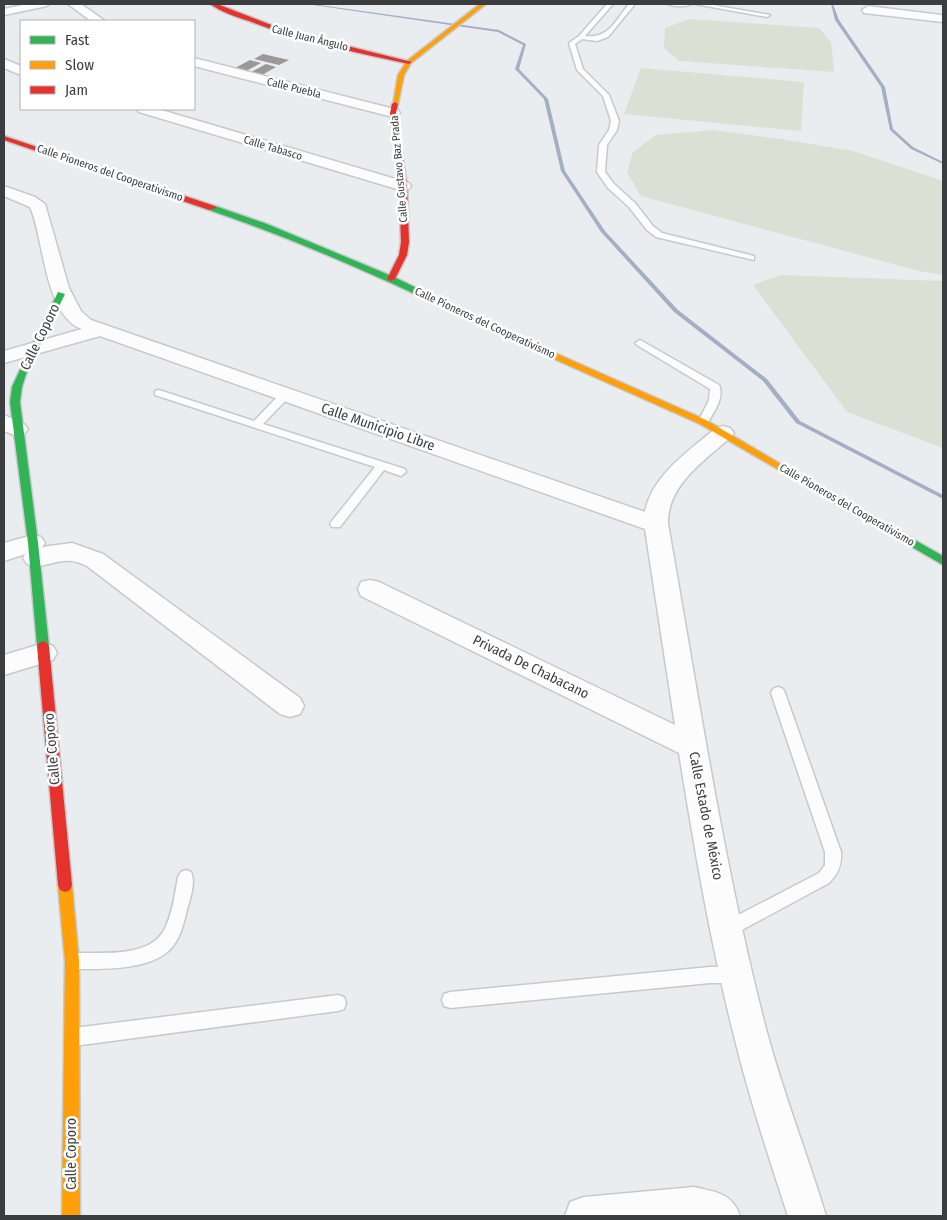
<svg xmlns="http://www.w3.org/2000/svg" width="947" height="1220" viewBox="0 0 947 1220" font-family="'Fira Sans Condensed',sans-serif">
<style>
.green{fill:#dae0d3}
.lines{fill:none;stroke-linecap:round;stroke-linejoin:round}
.stream{fill:#a5afc4;fill-rule:evenodd}
.building{fill:#9c9897}
.lane-casing{stroke:#c7c9cb;stroke-width:3}
.street-casing{stroke:#c7c9cb;stroke-width:3}
.fast-casing{stroke:#c7c9cb;stroke-width:3}
.slow-casing{stroke:#c7c9cb;stroke-width:3}
.jam-casing{stroke:#c7c9cb;stroke-width:3}
.lane{fill:#fcfcfd;fill-rule:evenodd}
.street{fill:#fcfcfd;fill-rule:evenodd}
.fast{fill:#30b455;fill-rule:evenodd}
.slow{fill:#ff9f0a;fill-rule:evenodd}
.jam{fill:#e5322d;fill-rule:evenodd}
.labels{text-anchor:middle;dominant-baseline:central;stroke-width:5;stroke-linejoin:round;paint-order:stroke}
.far-street-label{font-size:11px;fill:#3b3d3f;stroke:#fff}
.street-label{font-size:14px;fill:#3b3d3f;stroke:#fff}
</style>
<rect width="100%" height="100%" fill="#eaedf0"/>
<g class="green">
<polygon points="689,19 819,28 831,42 834,72 679,61 664,48 665,28"/>
<polygon points="641,68 804,82 801,131 624,114"/>
<polygon points="713,130 781,139 853,151 943,181 943,275 919,271 641,196 627,172 633,152 656,135"/>
<polygon points="781,275 943,281 943,448 847,412 753,285"/>
</g>
<g class="lines">
<g class="stream">
<polygon points="312,4 499,30 526,44 519,69 548,99 565,171 605,231 678,310 767,379 800,421 943,495 943,499 796,423 763,381 674,312 601,232 561,171 544,99 515,69 523,45 498,32 313,5"/>
<polygon points="831,4 833,4 839,20 885,87 893,129 913,147 943,162 943,164 911,149 890,130 881,87 835,20"/>
</g>
</g>
<g class="building">
<polygon points="263,54 289,60 279,65 254,59"/>
<polygon points="250,60 261,63 246,71 235,68"/>
<polygon points="266,64 276,67 262,75 251,72"/>
</g>
<g class="lines">
<defs>
<g id="lane">
<path d="M 607,4 L 613,4 L 585,36 C 609,39 615,21 629,4 L 635,4 L 608,37 L 597,41 L 582,39 L 575,44 L 583,69 L 609,95 L 619,121 L 617,130 L 607,145 L 605,172 L 614,184 L 635,203 L 653,226 L 662,233 L 754,256 L 754,260 L 656,237 L 647,230 L 629,207 L 608,188 L 597,172 L 599,145 L 609,130 L 611,121 L 603,96 L 577,70 L 569,43 L 579,36 Z"/>
<path d="M 668,4 L 692,4 C 687,7 673,7 668,4 Z"/>
<polygon points="695,4 707,4 770,15 767,17"/>
<path d="M 640,340 L 719,385 C 725,398 713,413 707,424 L 703,425 L 698,422 L 709,400 L 710,389 L 637,345 L 635,343 Z"/>
<polygon points="159,390 254,421 282,392 290,392 290,396 263,424 405,469 406,472 401,476 384,470 340,527 332,527 330,524 332,521 375,467 155,395 155,391"/>
<path d="M 778,687 L 783,689 L 785,693 L 841,852 C 842,865 838,874 829,883 L 727,938 L 721,936 L 719,930 L 721,924 L 819,873 L 825,865 L 825,852 L 771,693 L 773,689 Z"/>
<path d="M 186,870 L 191,872 C 196,882 190,899 187,910 C 184,922 181,936 173,946 C 154,971 102,969 74,969 L 68,967 L 66,961 L 68,955 L 74,953 C 102,952 153,959 166,926 C 173,911 175,893 178,877 L 181,872 Z"/>
<polygon points="710,967 736,967 742,969 744,975 742,981 736,983 710,983 450,1008 444,1006 442,1000 444,994 450,992"/>
<polygon points="338,995 344,997 346,1003 344,1009 338,1011 74,1046 68,1043 65,1037 68,1031 74,1028"/>
</g>
<g id="street">
<polygon points="27,4 49,4 47,6 4,15 4,9"/>
<polygon points="68,4 81,4 105,21 91,21"/>
<polygon points="868,6 941,15 943,16 943,22 864,13 862,10"/>
<polygon points="194,58 398,110 400,113 393,117 194,66"/>
<polygon points="4,59 21,66 21,75 4,68"/>
<polygon points="137,109 158,109 409,183 411,186 409,189 397,189 139,112"/>
<path d="M 4,186 L 35,197 L 45,204 L 69,288 L 81,311 L 91,320 L 645,512 C 652,475 689,451 716,428 L 723,426 L 730,428 L 734,433 L 730,438 C 704,461 667,485 668,524 C 698,693 723,863 766,1029 C 783,1093 807,1153 826,1216 L 788,1216 C 768,1155 748,1094 733,1032 C 710,940 694,846 679,753 L 361,596 L 358,589 L 361,582 L 370,580 L 379,582 L 675,725 L 645,529 L 100,336 L 4,363 L 4,351 L 82,329 C 44,316 44,237 30,207 L 4,196 Z"/>
<polygon points="4,415 24,424 28,429 24,434 17,436 4,431"/>
<path d="M 33,535 L 41,537 L 45,543 L 42,547 L 72,543 L 103,554 L 300,698 L 304,706 L 300,714 L 290,717 L 280,714 L 87,566 C 60,552 49,571 27,564 L 23,558 L 25,554 L 4,561 L 4,543 Z"/>
<polygon points="44,643 53,646 57,653 53,660 4,675 4,655"/>
<path d="M 694,1187 C 716,1192 732,1193 740,1216 L 565,1216 L 570,1202 L 584,1197 Z"/>
</g>
<g id="fast">
<path d="M 209,206 L 215,206 L 267,224 L 394,277 L 532,344 L 531,346 L 525,346 C 421,296 318,247 209,210 Z"/>
<polygon points="58,292 65,294 26,374 22,387 20,402 38,543 49,646 47,649 39,649 37,646 28,543 10,402 12,387 18,374"/>
<polygon points="789,469 943,556 943,565 786,474 784,472"/>
</g>
<g id="slow">
<polygon points="480,4 486,4 411,63 404,75 398,104 393,105 398,75 407,61"/>
<polygon points="528,341 706,420 794,472 792,474 786,474 700,424 525,346 524,344"/>
<polygon points="65,878 70,880 72,885 79,961 80,1216 62,1216 65,961 58,885 60,880"/>
</g>
<g id="jam">
<path d="M 210,4 L 217,4 L 287,31 L 412,62 L 409,64 C 355,52 300,41 249,21 C 236,17 221,12 210,4 Z"/>
<polygon points="395,102 398,104 396,113 407,186 409,242 407,255 395,279 391,281 387,279 399,255 401,242 399,186 390,113 392,104"/>
<polygon points="4,136 215,206 216,208 209,210 4,140"/>
<polygon points="43,641 47,643 49,646 72,885 70,890 65,892 60,890 58,885 37,646 39,643"/>
</g>
</defs>
<use href="#lane" class="lane-casing"/>
<use href="#street" class="street-casing"/>
<use href="#fast" class="fast-casing"/>
<use href="#slow" class="slow-casing"/>
<use href="#jam" class="jam-casing"/>
<use href="#lane" class="lane"/>
<use href="#street" class="street"/>
<use href="#fast" class="fast"/>
<use href="#slow" class="slow"/>
<use href="#jam" class="jam"/>
</g>
<g class="labels">
<g class="far-street-label">
<text transform="translate(310 38) rotate(14)">Calle Juan Ángulo</text>
<text transform="translate(294 88) rotate(14)">Calle Puebla</text>
<text transform="translate(273 148) rotate(17)">Calle Tabasco</text>
<text transform="translate(399 169) rotate(-95)">Calle Gustavo Baz Prada</text>
<text transform="translate(110 173) rotate(19)">Calle Pioneros del Cooperativismo</text>
<text transform="translate(485 323) rotate(25)">Calle Pioneros del Cooperativismo</text>
<text transform="translate(847 505) rotate(30)">Calle Pioneros del Cooperativismo</text>
</g>
<g class="street-label">
<text transform="translate(40 337) rotate(-64)">Calle Coporo</text>
<text transform="translate(378 427) rotate(19)">Calle Municipio Libre</text>
<text transform="translate(531 667) rotate(26)">Privada De Chabacano</text>
<text transform="translate(52 749) rotate(-95)">Calle Coporo</text>
<text transform="translate(706 816) rotate(79)">Calle Estado de México</text>
<text transform="translate(71 1154) rotate(-90)">Calle Coporo</text>
</g>
</g>
<rect width="947" height="1220" fill="none" stroke="#3b3d3f" stroke-width="10"/>
<rect x="20" y="20" width="175" height="90" fill="#ffffff" stroke="#b1b1b2"/>
<rect x="30" y="36" width="25" height="8" fill="#30b455" stroke="#b1b1b2"/>
<text x="65" y="45" font-size="15" fill="#3b3d3f">Fast</text>
<rect x="30" y="61" width="25" height="8" fill="#ff9f0a" stroke="#b1b1b2"/>
<text x="65" y="70" font-size="15" fill="#3b3d3f">Slow</text>
<rect x="30" y="86" width="25" height="8" fill="#e5322d" stroke="#b1b1b2"/>
<text x="65" y="95" font-size="15" fill="#3b3d3f">Jam</text>
</svg>
